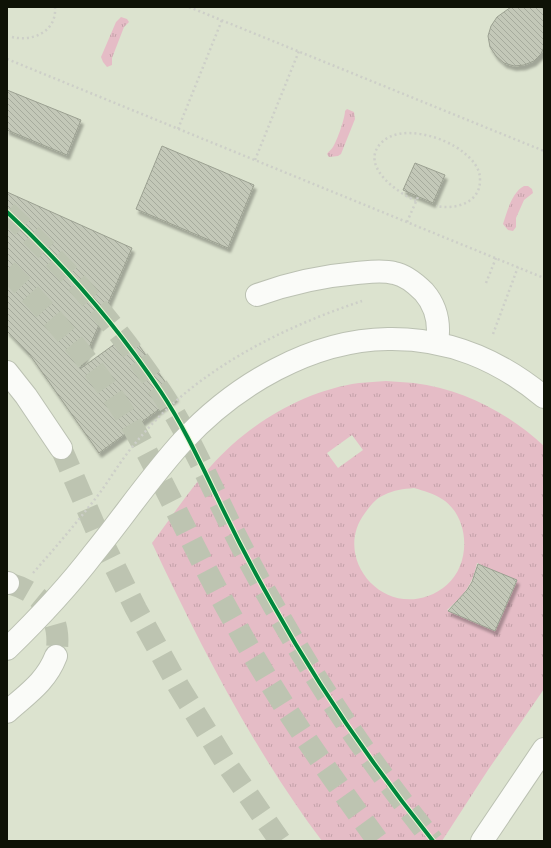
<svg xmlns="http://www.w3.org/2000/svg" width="551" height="848" viewBox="0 0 551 848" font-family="'PT Sans Narrow',sans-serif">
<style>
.grass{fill:url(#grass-tufts);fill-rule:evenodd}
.building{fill:url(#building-back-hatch);stroke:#9ba091;filter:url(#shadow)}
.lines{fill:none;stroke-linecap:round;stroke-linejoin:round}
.minor-tunnel{stroke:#bdc4b1;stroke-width:22;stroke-dasharray:22 11;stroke-linecap:butt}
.minor-casing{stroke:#bbc1b2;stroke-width:24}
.path{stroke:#cdcfc8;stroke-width:2.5;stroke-dasharray:2 3;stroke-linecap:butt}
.minor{stroke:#fafbf8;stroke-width:22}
.cycleway-casing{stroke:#edf9d4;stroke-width:6}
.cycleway{stroke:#00873e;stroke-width:4}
</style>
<defs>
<pattern id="grass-tufts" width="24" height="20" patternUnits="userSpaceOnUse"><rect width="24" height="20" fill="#e5bcc6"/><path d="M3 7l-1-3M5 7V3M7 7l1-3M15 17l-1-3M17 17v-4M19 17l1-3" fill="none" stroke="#c3a1a9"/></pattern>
<pattern id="building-back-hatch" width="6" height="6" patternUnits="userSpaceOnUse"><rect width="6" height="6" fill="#c3c8b8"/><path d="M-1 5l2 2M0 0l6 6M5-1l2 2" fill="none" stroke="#a6ab9d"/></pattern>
<filter id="shadow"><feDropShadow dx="2.5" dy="4.5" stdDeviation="1" flood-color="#0004"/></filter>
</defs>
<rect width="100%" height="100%" fill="#dce3cf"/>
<g class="grass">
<polygon points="121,17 127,19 129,22 124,27 112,58 112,65 107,67 103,62 101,57 116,22"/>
<path d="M 347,109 L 354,112 L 355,119 L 341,154 L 338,156 L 329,157 L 327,154 C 329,151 331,150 333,147 C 337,141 345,118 345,111 Z"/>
<path d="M 524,186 L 528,186 L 532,189 L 533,193 L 524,200 L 516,218 L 516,227 L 513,231 L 508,230 L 503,224 C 507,212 512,192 524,186 Z"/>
<path d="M 386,381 C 395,382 405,382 414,383 C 462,389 509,413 544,446 L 544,689 L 488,770 L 442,841 L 322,841 C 253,749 201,647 152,543 C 171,518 189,490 211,466 C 248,424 303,391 359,383 C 368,382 377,382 386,381 ZM 352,435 L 363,450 L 338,468 L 327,453 ZM 414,488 C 424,491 433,493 442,499 C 464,513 469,544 460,566 C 454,581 442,591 428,596 C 378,614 333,555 365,513 C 370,506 376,498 384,495 C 394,490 403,489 414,488 ZM 477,563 L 517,581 L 495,631 L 447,610 C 464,595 472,586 477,563 Z"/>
</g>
<g class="building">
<polygon points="511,7 544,7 544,47 541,54 534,61 524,65 514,66 504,63 496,56 490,47 488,36 491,26 497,17"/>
<polygon points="7,90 81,120 67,155 7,130"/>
<polygon points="162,146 254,185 228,248 136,209"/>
<polygon points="415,163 445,175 433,203 403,190"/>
<polygon points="7,192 132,248 80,369 130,333 176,397 99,453 30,355 7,331"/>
<polygon points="478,564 517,580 495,631 448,611 467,590 472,582"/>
</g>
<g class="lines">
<g class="minor-tunnel">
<path d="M 7,212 C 65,266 117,326 161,392 C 183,425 200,462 217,497 C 234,533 252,568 272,603 C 318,686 373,766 433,841"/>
<path d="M 7,270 C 51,314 92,363 126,416 C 144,444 158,475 173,504 C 193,544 213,584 235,623 C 277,700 327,771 378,841"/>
<polyline points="61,448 96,529 136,609 179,687 226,763 280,841"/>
<path d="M 8,583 C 44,593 63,618 56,656"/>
</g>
<defs>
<g id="minor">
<path d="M 257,295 C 290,283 322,276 357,273 C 369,272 382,270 394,273 C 405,275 416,284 424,292 C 437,307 440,324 437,343"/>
<polyline points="7,372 26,396 61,448"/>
<polyline points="7,583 8,583"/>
<path d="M 7,649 C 38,619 68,587 94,553 C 124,516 151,476 183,441 C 235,385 311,340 388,339 C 448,338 498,359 544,397"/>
<path d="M 7,712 C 27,694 46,682 56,656"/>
<polyline points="482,841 544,749"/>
</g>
</defs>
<use href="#minor" class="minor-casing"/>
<g class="path">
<polyline points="189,7 544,151"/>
<path d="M 12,37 C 32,42 57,32 55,7"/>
<polyline points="7,59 544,278"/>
<polyline points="178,129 222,20"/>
<polyline points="255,160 299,51"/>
<path d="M 416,201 C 398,193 359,166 381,143 C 400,123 445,137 463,152 C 472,159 480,168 480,179 C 481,203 455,210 436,206"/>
<polyline points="407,222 418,197"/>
<polyline points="486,283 496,258"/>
<polyline points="493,334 518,267"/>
<path d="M 33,573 C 56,547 78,521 99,494 C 112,476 123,457 138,440 C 195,371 278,329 362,301"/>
</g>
<use href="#minor" class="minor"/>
<defs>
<path id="cycleway" d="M 7,212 C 65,266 117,326 161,392 C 183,425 200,462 217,497 C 234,533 252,568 272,603 C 318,686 373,766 433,841"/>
</defs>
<use href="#cycleway" class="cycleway-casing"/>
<use href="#cycleway" class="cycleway"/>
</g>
<rect width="551" height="848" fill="none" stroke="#0e1206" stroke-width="16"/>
</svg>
